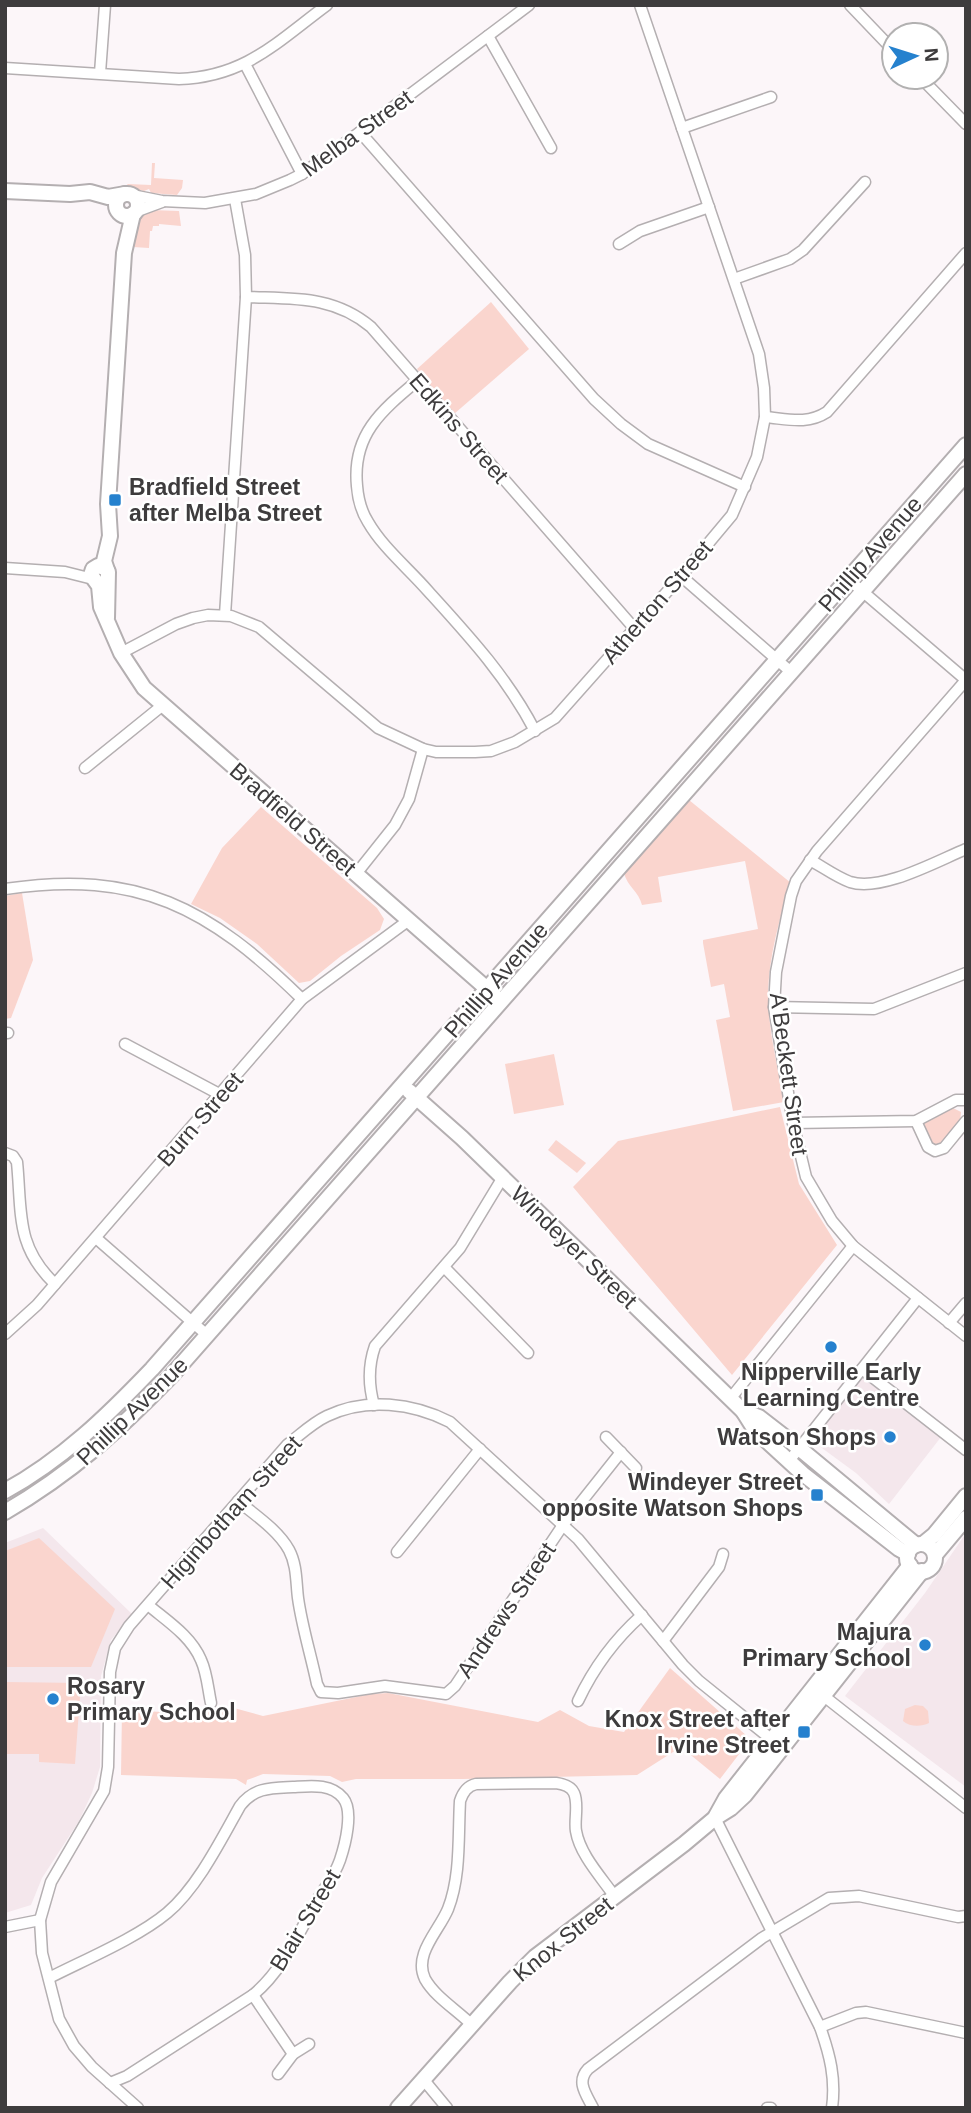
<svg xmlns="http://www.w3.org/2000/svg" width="971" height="2113" viewBox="0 0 971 2113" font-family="Helvetica,sans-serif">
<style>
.built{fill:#f4e7ec}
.green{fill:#fad5ce}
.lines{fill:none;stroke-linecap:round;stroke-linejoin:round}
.street-casing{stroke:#b4afb1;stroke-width:13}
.secondary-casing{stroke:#b4afb1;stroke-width:18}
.street{stroke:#fff;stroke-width:10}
.secondary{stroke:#fff;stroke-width:14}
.poi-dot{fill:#2581ce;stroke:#fff;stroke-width:2.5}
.labels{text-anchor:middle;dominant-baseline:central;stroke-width:5;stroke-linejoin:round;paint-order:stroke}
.street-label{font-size:23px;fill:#3e3c3d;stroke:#fff}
.poi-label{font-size:23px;font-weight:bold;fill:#3e3c3d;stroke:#fff;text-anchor:end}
</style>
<rect width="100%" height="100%" fill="#fcf6f9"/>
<g class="built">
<polygon points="864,1374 941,1437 889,1504 856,1473 811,1440"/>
<polygon points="43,1528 132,1614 111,1640 101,1676 100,1767 92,1793 79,1821 42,1878 31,1905 5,1913 5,1543"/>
<polygon points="966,1533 966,1787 845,1696 925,1593"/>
</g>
<g class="green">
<polygon points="152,163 155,163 154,178 183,180 182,188 177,195 151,193 149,189 144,191 124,187 128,184 151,185"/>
<path d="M 151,210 L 179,211 L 181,226 L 159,224 L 159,226 L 153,226 L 152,231 L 150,231 L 149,248 L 133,247 C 134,231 137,217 151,210 Z"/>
<polygon points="491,302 529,349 454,414 417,369"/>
<path d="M 689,800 L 791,883 C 779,919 769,957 768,994 C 768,1030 778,1067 784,1102 L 733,1111 L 716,1020 L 730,1017 L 724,984 L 711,987 L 703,943 L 703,940 L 758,929 L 745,861 L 658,877 L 662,902 L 642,905 C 639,892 627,886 624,873 Z"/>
<polygon points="261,807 377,908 384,919 380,930 341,956 310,981 299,983 257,944 220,918 191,904 222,848"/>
<polygon points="22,893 33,960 11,1018 5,1019 5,896"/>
<polygon points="554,1054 564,1105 514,1114 505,1064"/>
<polygon points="780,1107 799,1184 837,1245 732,1375 573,1187 618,1141"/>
<polygon points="953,1108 961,1112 960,1122 942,1143 939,1145 931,1144 924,1126 925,1119"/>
<polygon points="556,1140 586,1163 577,1173 548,1150"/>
<polygon points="39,1538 115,1609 91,1667 5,1667 5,1551"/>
<polygon points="670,1668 747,1736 746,1745 720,1779 681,1747 637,1775 463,1779 356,1779 342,1782 330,1776 263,1774 247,1780 246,1785 236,1779 121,1775 122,1710 183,1713 196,1705 205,1715 213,1708 234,1708 263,1716 371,1694 388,1693 538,1722 560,1710 589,1726 624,1732"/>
<polygon points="5,1682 81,1683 75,1764 39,1762 39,1754 5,1754"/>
<path d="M 915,1705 L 923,1706 L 928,1711 L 929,1723 C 921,1727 910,1727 903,1721 L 905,1709 Z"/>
</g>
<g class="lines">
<defs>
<g id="street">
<polyline points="850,5 894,51"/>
<polyline points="488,36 551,148"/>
<polyline points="245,64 302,174"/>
<path d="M 5,68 L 179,79 C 245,77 277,42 327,5"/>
<polyline points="100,73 105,5"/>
<polyline points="920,77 966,124"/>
<polyline points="682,128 771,97"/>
<polyline points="360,132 594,399 621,424 648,444 745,487"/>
<polyline points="132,195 162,201 205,203 256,194 290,180 302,174 360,132 529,5"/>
<polyline points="135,212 162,202"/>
<polyline points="619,244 640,231 709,207"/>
<polyline points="734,279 790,259 803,250 865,182"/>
<path d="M 246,297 C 292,299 333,295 371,327 L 634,628"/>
<path d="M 417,381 C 381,411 352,435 357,486 C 358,499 361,511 368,522 C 383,548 408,568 428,591 C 468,635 507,677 535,731"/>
<path d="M 765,417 C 788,419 807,425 827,412 L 966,253"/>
<polyline points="5,568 65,572 93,579"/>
<polyline points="681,576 791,672"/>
<polyline points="848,579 966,680"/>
<polyline points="225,615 246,297 245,255 235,199"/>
<polyline points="121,653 176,624 193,618 208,615 231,616 259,627 378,728 423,749 436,752 475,752 491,751 515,742 555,718 681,576 732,515 757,457 765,417 764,388 759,354 640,5"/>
<polyline points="966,680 817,851 796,881 791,896 776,972 774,1007 793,1123 806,1177 832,1221 853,1246 966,1336"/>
<polyline points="85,768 163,705"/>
<path d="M 810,860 C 823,867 836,877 850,882 C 881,892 935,862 966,849"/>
<polyline points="356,874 395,825 409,799 423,749"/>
<path d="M 5,889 C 139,869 209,908 302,999"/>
<polyline points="774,1007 874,1009 966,973"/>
<polyline points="5,1033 8,1033"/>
<polyline points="125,1044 221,1095"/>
<polyline points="916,1121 928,1147 935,1151 944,1148 966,1121"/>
<polyline points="793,1123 916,1121 956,1100 966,1100"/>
<path d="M 5,1153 L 13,1156 L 17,1162 C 22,1212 15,1246 55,1284"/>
<polyline points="96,1238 207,1335"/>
<polyline points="444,1267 528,1353"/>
<polyline points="949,1323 966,1303"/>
<polyline points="5,1334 37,1305 302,999 409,920"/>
<polyline points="862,1369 966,1450"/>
<polyline points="730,1399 853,1246"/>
<path d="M 374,1405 C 368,1384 368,1366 375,1346 L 460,1248 L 503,1177"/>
<polyline points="606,1437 636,1468"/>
<polyline points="789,1461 918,1298"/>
<path d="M 238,1501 C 255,1515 278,1530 289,1550 C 297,1565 296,1582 298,1598 C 302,1627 311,1655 317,1684 L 321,1692 L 338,1693 L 385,1686 L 446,1694 L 455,1686 L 563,1525 L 621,1452"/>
<polyline points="397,1552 480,1449"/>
<path d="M 148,1605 C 167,1621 191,1636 201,1660 C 207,1673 208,1689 211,1703"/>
<polyline points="663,1641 719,1567 723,1554"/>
<polyline points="820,1693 966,1808"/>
<path d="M 578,1701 C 593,1669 615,1639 642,1615"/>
<path d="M 715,1818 L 820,2027 C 830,2055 836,2079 832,2108"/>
<polyline points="5,1927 40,1920"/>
<path d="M 49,1978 C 84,1960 137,1938 167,1913 C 197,1888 221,1840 240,1806 C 254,1787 272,1788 293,1787 C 310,1786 331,1783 343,1798 C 354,1811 345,1845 340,1860 C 335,1875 324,1889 316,1902 C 298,1935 282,1971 253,1995 L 127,2076 L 110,2083"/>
<polyline points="253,1995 293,2054"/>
<path d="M 472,2025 C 457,2010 435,1997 425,1979 C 413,1954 439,1931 448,1909 C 461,1876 458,1836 460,1801 C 463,1792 467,1786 476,1784 L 556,1783 C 563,1784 571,1786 574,1793 C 579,1804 574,1820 576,1831 C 580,1855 602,1878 615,1897"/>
<polyline points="820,2027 856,2013 866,2012 966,2033"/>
<polyline points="278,2074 293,2054 309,2044"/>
<polyline points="423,2079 447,2108"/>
<path d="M 138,2108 L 92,2067 L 74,2046 L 59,2019 L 42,1953 L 40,1920 L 51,1882 L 104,1791 L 108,1767 L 110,1672 L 115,1648 L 129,1626 L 287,1445 C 300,1435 312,1423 327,1416 C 366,1397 413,1403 450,1422 L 578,1539 L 683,1665 L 699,1681 L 776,1743"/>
<path d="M 593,2108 C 586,2094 576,2082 588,2069 L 762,1938 L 829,1898 L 859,1896 L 958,1917 L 966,1916"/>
<polyline points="767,2108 771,2108"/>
</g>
<g id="secondary">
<polyline points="5,191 70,194 90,192 108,197 125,194"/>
<circle cx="127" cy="205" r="11"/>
<polyline points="107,570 104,561 110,536 108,504 124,253 133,214"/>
<polyline points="107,618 108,572 105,568 98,566 93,569 91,575 99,586 101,607 121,653 144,688 494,995"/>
<polyline points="409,1091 462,1138 743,1411 755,1430 803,1474 899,1549 908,1554"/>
<polyline points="743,1411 759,1417 799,1448 916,1545"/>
<path d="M 5,1491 C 62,1460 108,1415 152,1369 L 966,445"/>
<path d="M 5,1512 C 72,1473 119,1430 172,1375 L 966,474"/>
<polyline points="923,1544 934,1535 966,1496"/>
<circle cx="921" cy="1558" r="14"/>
<polyline points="935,1555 966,1518"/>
<polyline points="716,1816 726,1798 910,1565"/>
<polyline points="398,2108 510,1982 535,1957 684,1844 715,1818 731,1808 745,1795 922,1571"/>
</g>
</defs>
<use href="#street" class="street-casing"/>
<use href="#secondary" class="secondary-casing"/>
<use href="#street" class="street"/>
<use href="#secondary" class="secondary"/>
</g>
<g class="poi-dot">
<rect x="108" y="493" width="14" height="14" rx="3.5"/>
<circle cx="831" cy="1347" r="7"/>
<circle cx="890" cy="1437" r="7"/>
<rect x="810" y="1488" width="14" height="14" rx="3.5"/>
<circle cx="925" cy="1645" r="7"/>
<circle cx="53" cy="1699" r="7"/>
<rect x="797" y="1725" width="14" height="14" rx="3.5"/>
</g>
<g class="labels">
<g class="street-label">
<text transform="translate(357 133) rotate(-36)">Melba Street</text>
<text transform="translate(459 428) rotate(49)">Edkins Street</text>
<text transform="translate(870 554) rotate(-49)">Phillip Avenue</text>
<text transform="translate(657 602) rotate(-49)">Atherton Street</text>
<text transform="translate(293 819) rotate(41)">Bradfield Street</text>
<text transform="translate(496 980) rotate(-49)">Phillip Avenue</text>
<text transform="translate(789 1074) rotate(82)">A'Beckett Street</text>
<text transform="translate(200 1119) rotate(-49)">Burn Street</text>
<text transform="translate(574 1247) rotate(44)">Windeyer Street</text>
<text transform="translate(132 1411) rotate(-44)">Phillip Avenue</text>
<text transform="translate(231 1512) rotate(-48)">Higinbotham Street</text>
<text transform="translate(506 1610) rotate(-56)">Andrews Street</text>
<text transform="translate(305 1920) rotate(-59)">Blair Street</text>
<text transform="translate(563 1939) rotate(-39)">Knox Street</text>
</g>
<g class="poi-label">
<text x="129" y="487" text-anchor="start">Bradfield Street<tspan x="129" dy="26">after Melba Street</tspan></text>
<text x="831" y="1372" text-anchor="middle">Nipperville Early<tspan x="831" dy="26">Learning Centre</tspan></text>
<text x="876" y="1437">Watson Shops</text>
<text x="803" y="1482">Windeyer Street<tspan x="803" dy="26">opposite Watson Shops</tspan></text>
<text x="911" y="1632">Majura<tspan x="911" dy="26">Primary School</tspan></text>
<text x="67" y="1686" text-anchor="start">Rosary<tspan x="67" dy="26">Primary School</tspan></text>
<text x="790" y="1719">Knox Street after<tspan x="790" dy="26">Irvine Street</tspan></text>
</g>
</g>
<rect width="971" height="2113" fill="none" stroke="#3e3c3d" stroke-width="14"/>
<g transform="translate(915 56) rotate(86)"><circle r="33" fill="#ffffff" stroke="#b2b1b1" stroke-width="2"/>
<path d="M0-5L12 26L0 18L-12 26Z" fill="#2581ce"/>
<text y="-10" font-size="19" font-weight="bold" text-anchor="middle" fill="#3e3c3d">N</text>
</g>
</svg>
